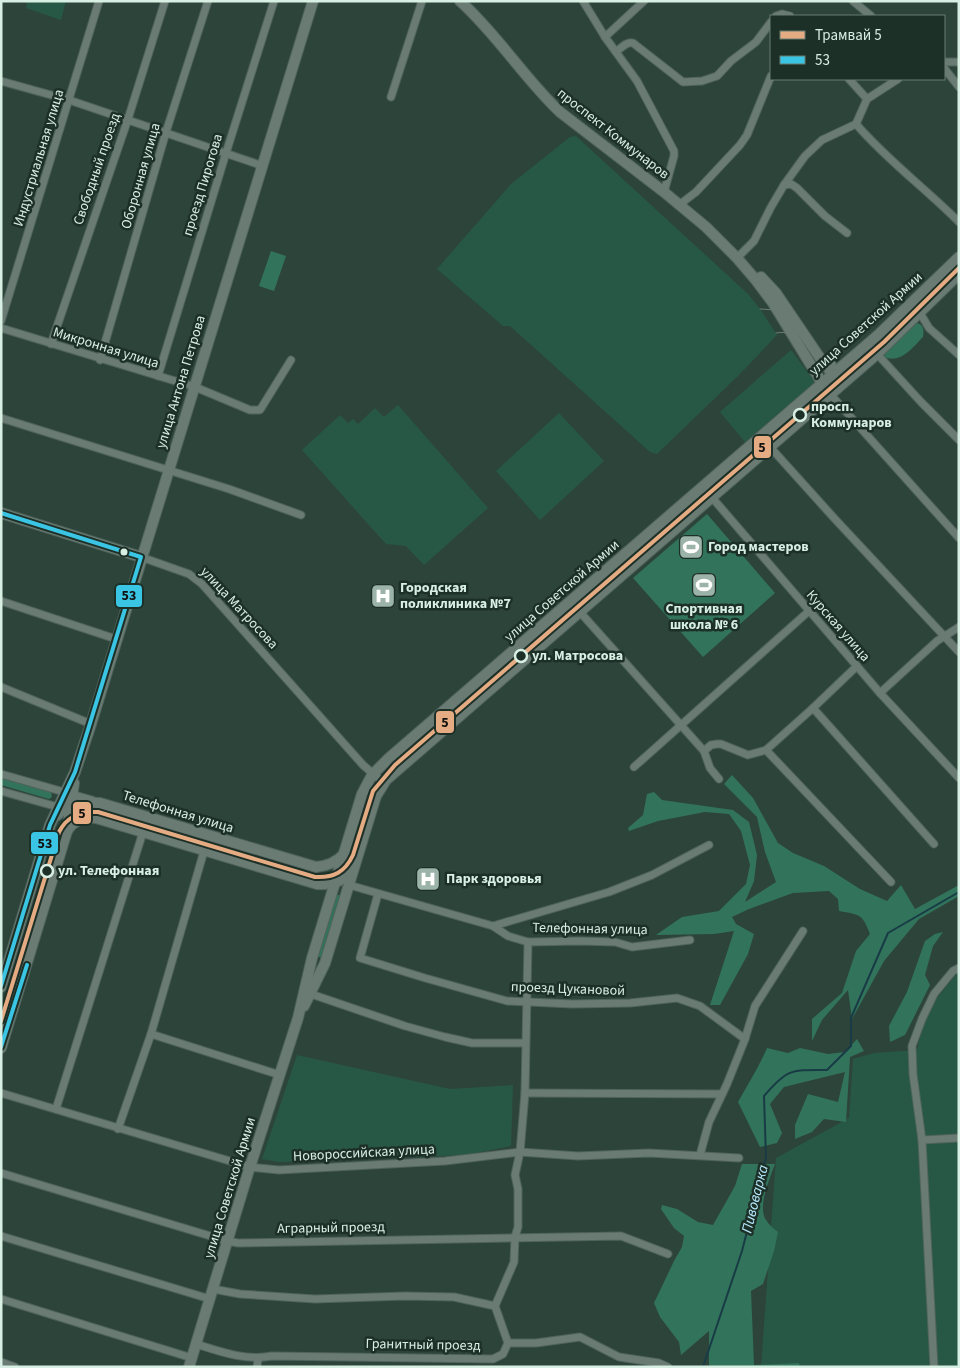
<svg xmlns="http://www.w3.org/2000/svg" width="960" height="1368" viewBox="0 0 960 1368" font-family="'Source Sans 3',sans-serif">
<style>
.built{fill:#275845}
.green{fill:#32745b}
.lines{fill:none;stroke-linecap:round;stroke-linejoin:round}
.stream{stroke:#183b46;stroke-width:2}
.street-casing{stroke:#4f635c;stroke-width:9}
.secondary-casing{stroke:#4f635c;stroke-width:12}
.street{stroke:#6a7b74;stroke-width:7}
.secondary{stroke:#6a7b74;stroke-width:10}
.tram{stroke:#6c7d76;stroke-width:1}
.bus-1-casing{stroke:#1d3027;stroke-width:8}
.bus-1{stroke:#3ac5e4;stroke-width:4}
.tram-1-casing{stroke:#1d3027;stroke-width:8}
.tram-1{stroke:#e5ac83;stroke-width:4}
.stop-dot{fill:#1d3027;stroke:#d8efe4;stroke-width:2.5}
.bus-dot{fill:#d8efe4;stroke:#1d3027;stroke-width:2}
.labels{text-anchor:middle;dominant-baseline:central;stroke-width:5;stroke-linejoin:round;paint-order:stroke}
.street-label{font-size:14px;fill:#d8efe4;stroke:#1d3027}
.stop-label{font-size:14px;font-weight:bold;fill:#d8efe4;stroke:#1d3027;text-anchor:start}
.poi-label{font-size:14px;font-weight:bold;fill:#d8efe4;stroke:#1d3027;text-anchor:start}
.water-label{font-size:15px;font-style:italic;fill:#b6e9fd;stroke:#1d3027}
.line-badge{stroke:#1d3027;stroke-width:2}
.pale-badge-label{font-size:14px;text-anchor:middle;font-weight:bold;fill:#111}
</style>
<rect width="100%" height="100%" fill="#2d443b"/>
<g class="built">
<polygon points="27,1 66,1 61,20 26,8"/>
<polygon points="576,136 748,294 760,309 777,335 739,375 657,454 650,452 510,326 503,326 437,269 511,184 570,137"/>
<polygon points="791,350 815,382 745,442 720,412"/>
<polygon points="398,405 488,508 424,565 406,546 386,544 302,450 340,415 348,423 353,419 358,424 375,408 384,417"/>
<polygon points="559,413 604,461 540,520 496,471"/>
<polygon points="959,971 959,1367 761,1367 776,1158 849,1118 853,1059 874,1053 917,1050 924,1020 937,998"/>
<polygon points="297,1055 450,1089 513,1085 511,1146 466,1155 279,1162 262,1159"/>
</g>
<g class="green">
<polygon points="271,251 286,256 274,291 259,286"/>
<path d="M 917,323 C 924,325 924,330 923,337 C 913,347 901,364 885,357 L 885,353 Z"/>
<polygon points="707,514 775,593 703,657 633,578"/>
<path d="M 732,775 L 753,798 L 778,843 L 793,853 L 824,866 L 860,889 L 887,901 L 901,885 L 915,909 L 959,885 L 959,896 L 919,919 L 884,961 L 852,1019 L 848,990 L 822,1020 L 812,1041 L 812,1019 L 842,993 L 856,951 L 870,934 C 862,913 860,915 839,911 L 838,899 L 829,891 L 793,893 L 749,909 L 732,917 L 736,924 L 754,934 L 748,954 L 720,1005 L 710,1005 L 734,931 L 714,934 L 656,935 L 682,917 L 719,911 L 746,884 L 750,865 L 741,831 L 729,814 L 705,812 L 658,821 L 629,831 L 628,828 L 643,815 L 647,794 L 654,792 L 662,800 L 733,810 L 749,822 L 757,855 L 754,881 L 745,902 L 776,882 L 765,852 L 757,817 L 724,784 Z"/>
<polygon points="1,777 51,792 52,797 49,799 1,785"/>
<polygon points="336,894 341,896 322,958 317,956"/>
<polygon points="943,932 933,946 925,975 930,985 905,1035 890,1042 889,1026 907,992 925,941 935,934"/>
<path d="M 857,1039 L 864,1051 L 850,1057 L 846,1122 L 824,1119 L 812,1132 L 795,1139 L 795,1125 L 808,1094 L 838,1102 L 845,1072 L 784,1087 L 770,1104 L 782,1133 L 777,1143 L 760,1147 L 738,1102 C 748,1084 759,1067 767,1048 L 788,1053 L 800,1048 L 828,1054 L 845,1052 Z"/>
<path d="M 742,1164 L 775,1164 C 770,1178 757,1207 766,1220 C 769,1225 774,1229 778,1232 L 774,1251 L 763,1284 L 751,1291 L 754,1365 L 799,1363 L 800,1367 L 710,1367 L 709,1364 L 709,1331 L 681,1355 L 679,1342 L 660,1317 L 654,1303 L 674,1261 L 682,1247 L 684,1236 L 674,1228 L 661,1209 L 662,1205 L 677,1209 L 698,1222 L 713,1225 L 735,1186 Z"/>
</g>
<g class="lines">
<path class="stream" d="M 703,1367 L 742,1251 L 766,1158 L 764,1096 C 788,1068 791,1070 827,1070 L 851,1046 L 851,1018 L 888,933 L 959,892"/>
<defs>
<g id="street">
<polyline points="583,1 605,37 637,81 674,151 674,156 664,192"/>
<polyline points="853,1 871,16"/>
<polyline points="776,16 782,14 790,16"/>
<polyline points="605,37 644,1"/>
<path d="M 616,52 C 621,48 627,41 633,43 L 683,82 L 702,81 L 717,76 L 731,61 L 756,42 L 771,22"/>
<polyline points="944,62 959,62"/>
<polyline points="944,68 959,87"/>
<polyline points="849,79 867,99"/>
<polyline points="1,81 69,100 263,166"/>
<polyline points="391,97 422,1"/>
<path d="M 856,124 C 887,160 925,188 959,222"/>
<polyline points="784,185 805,156 822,140 856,124 867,99 898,79"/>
<polyline points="679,205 696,192 740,145 747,135 771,76"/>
<polyline points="737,258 754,241 771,207 784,185 791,184 797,188 825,216 847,233"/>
<polyline points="911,304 920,313 929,328 959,355"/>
<polyline points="1,321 99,1"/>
<polyline points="1,328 195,387 250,410 260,410 291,360"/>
<polyline points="51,344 128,119 165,1"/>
<polyline points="868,344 921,402 959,440"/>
<polyline points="100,360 166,132 208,1"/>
<polyline points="158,376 226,153 274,1"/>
<polyline points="831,395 959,538"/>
<polyline points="1,418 229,489 301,515"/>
<polyline points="761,437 834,518 959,652"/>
<polyline points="703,487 880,693 959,778"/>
<polyline points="141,557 189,574 202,584 363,765 384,783"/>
<polyline points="1,601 116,639"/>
<polyline points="571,602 704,751 710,768 719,779"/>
<polyline points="1,687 91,724"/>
<polyline points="880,693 937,641 959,627"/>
<polyline points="813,708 934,844"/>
<polyline points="766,750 891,882"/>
<polyline points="704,751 711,745 717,744 721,744 748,755 766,750 813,708 857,666"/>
<polyline points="634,767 809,611"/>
<polyline points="1,774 92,800"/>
<polyline points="1,791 90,816"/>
<polyline points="349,885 493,926 508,936 528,942 580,941 615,942 632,947 690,940"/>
<polyline points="378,894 360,958 425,978 507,1001 572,1004 630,1003 677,998 700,1006 745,1039"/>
<polyline points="493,926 609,892 652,875 709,845"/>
<polyline points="311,994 405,1026 445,1037 472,1043 525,1043"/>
<polyline points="151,1034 280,1075"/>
<polyline points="1,1093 250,1167 279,1170 445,1161 520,1152 578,1156 649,1153 739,1158"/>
<polyline points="525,1093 722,1094"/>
<polyline points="56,1109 143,832"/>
<polyline points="118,1129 151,1034 204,851"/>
<polyline points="922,1140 959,1138"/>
<polyline points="700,1155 709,1122 727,1084 745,1039 755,1006 803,931"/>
<polyline points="1,1173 227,1241 238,1243 621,1236 668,1254"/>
<polyline points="1,1236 210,1299"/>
<polyline points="213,1289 240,1294 315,1299 405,1296 454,1297 495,1306 508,1343"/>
<polyline points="1,1299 192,1358"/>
<polyline points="495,1306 514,1262 515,1237 518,1227 518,1189 515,1175 520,1152 525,1093 528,942"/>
<path d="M 196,1344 C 221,1352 246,1361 272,1356 L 493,1359 L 503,1354 L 508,1343 L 536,1343 L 580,1337 L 619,1357 L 659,1363 L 668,1367"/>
<polyline points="1,1362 15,1367"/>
<polyline points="257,1367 258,1359"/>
<polyline points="934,1367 922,1140 913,1074 912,1046 922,1019 934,994 953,971 959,968"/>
</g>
<g id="secondary">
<path d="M 460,1 C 497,34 524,78 560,112 L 664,192 L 706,227 L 737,258 L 755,279 L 773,303 L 825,388"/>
<polyline points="761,277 776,293 820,358 831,365"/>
<polyline points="825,362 834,379"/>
<polyline points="1,513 141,557"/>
<path d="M 56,816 C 68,804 83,802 100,803 L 316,867 C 327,866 336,863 344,854"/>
<path d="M 67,831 C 74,820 83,817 96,818 L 317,884 C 332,885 344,882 353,869"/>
<polyline points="1,987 50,825 75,772 91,724 313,1"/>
<polyline points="304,1006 325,963 376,796 386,780 877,354 959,274"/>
<polyline points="1,1048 67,831 74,783"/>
<polyline points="189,1367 248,1173 298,1018 312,958 362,794 372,775 389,758 878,335 959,257"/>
</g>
</defs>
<use href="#street" class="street-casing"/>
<use href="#secondary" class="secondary-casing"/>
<use href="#street" class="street"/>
<use href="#secondary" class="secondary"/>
<g class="tram">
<polyline points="760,309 777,310 786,317 821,364 834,368 851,365"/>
<path d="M 776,333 C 787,331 794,334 800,343"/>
<path d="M 817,401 C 825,388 824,374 817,360"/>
</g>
<defs>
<g id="bus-1">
<polyline points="1,513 141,557 75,772 50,825 1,986"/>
<polyline points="1,1047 27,965"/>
</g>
</defs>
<use href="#bus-1" class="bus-1-casing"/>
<use href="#bus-1" class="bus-1"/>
<defs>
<path id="tram-1" d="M 1,1021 L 59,832 C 67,816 80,811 98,812 L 315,877 C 334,878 345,872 353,855 L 373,791 L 395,765 L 884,342 L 959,268"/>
</defs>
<use href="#tram-1" class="tram-1-casing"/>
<use href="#tram-1" class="tram-1"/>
</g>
<defs>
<symbol id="stadium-square" viewBox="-11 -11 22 22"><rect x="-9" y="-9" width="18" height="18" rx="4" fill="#9cb3a9" stroke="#1d3027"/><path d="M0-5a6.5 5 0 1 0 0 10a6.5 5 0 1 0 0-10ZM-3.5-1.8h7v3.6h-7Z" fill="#fff"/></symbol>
<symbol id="hospital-square" viewBox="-11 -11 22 22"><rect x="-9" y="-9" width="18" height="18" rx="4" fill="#9cb3a9" stroke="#1d3027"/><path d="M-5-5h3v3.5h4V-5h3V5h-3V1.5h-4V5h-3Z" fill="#fff"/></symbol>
</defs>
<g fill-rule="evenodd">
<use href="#stadium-square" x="677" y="533" width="28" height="28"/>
<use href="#stadium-square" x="690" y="571" width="28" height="28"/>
<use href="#hospital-square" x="369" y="582" width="28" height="28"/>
<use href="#hospital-square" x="414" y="865" width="28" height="28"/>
</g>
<g class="stop-dot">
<circle cx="800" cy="415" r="6"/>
<circle cx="521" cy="656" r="6"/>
<circle cx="47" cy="871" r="6"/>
</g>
<circle class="bus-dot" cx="124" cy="552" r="4.5"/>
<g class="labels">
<g class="street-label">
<text transform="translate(613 134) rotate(38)">проспект Коммунаров</text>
<text transform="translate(39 158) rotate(-73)">Индустриальная улица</text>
<text transform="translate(97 169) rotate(-71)">Свободный проезд</text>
<text transform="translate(141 176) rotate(-74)">Оборонная улица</text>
<text transform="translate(203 185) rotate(-73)">проезд Пирогова</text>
<text transform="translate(866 324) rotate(-42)">улица Советской Армии</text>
<text transform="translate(106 348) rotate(17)">Микронная улица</text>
<text transform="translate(181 382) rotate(-73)">улица Антона Петрова</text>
<text transform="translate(562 591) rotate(-41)">улица Советской Армии</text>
<text transform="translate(239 608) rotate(47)">улица Матросова</text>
<text transform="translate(838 626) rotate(49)">Курская улица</text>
<text transform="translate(178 812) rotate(17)">Телефонная улица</text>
<text transform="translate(590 929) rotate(1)">Телефонная улица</text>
<text transform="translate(568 989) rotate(2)">проезд Цукановой</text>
<text transform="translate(364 1153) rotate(-3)">Новороссийская улица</text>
<text transform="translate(230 1188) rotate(-73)">улица Советской Армии</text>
<text transform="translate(331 1228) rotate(-1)">Аграрный проезд</text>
<text transform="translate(423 1345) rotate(1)">Гранитный проезд</text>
</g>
<g class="stop-label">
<text x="811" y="407">просп.<tspan x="811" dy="16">Коммунаров</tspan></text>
<text x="532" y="656">ул. Матросова</text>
<text x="58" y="871">ул. Телефонная</text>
</g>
<g class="poi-label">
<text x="708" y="547">Город мастеров</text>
<text x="400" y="588">Городская<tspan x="400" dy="16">поликлиника №7</tspan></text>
<text x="704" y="609" text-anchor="middle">Спортивная<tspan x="704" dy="16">школа № 6</tspan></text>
<text x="446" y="879">Парк здоровья</text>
</g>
<g class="water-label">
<text transform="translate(755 1199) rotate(-76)">Пивоварка</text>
</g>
</g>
<g class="line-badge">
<rect x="753" y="435" width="19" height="24" rx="5" fill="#e5ac83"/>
<rect x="115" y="584" width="28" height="24" rx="5" fill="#3ac5e4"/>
<rect x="435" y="710" width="20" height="24" rx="5" fill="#e5ac83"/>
<rect x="72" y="801" width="20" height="24" rx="5" fill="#e5ac83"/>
<rect x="30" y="831" width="29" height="24" rx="5" fill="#3ac5e4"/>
</g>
<g class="pale-badge-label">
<text x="762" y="452">5</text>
<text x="129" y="600">53</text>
<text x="445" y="727">5</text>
<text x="82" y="818">5</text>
<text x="45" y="848">53</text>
</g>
<rect width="960" height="1368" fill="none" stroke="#d8efe4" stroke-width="5"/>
<rect x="770" y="15" width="175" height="65" fill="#1d3027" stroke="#687c73"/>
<rect x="780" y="31" width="25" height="8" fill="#e5ac83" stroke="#687c73"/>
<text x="815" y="40" font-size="15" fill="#d8efe4">Трамвай 5</text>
<rect x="780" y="56" width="25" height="8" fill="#3ac5e4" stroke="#687c73"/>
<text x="815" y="65" font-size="15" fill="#d8efe4">53</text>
</svg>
